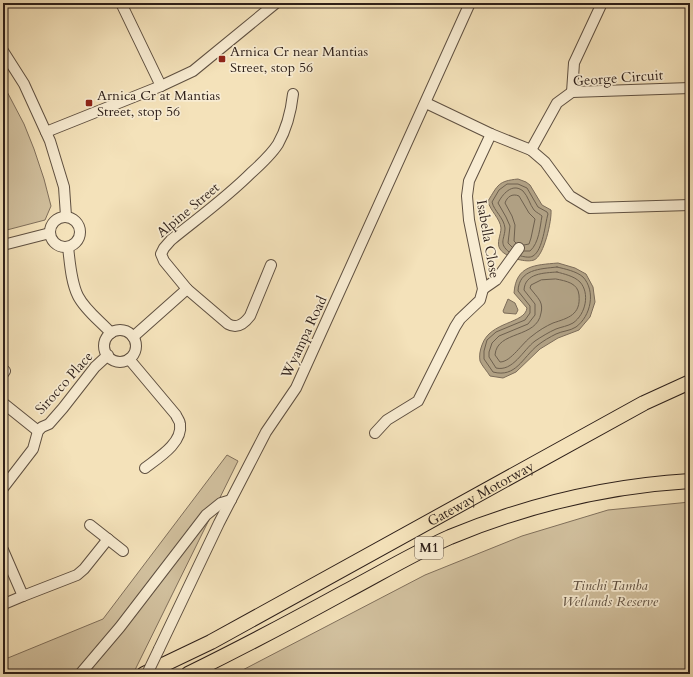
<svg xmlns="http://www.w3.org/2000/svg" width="693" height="677" viewBox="0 0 693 677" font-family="Cardo,serif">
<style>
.green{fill:#d2c19f;stroke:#80705c}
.water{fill:#b0a083;stroke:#7c6c59}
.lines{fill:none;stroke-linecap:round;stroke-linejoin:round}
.shore{stroke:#6e604e;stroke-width:1}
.minor-casing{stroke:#5f5041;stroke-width:12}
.highway-casing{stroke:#2d1f19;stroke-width:16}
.minor{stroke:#f8ecd2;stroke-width:10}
.highway{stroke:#f4e2ba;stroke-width:14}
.minor-bridge-casing{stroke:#5f5041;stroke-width:12;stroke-linecap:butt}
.minor-bridge{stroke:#f8ecd2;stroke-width:10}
.poi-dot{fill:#8f2418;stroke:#f8ecd2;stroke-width:1.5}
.labels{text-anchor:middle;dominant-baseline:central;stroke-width:3.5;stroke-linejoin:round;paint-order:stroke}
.shield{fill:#f8ecd2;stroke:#6a5c50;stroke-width:1}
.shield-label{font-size:13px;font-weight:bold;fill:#2d1f19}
.poi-label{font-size:14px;fill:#2d1f19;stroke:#f8ecd2;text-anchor:start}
.street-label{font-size:14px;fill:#2d1f19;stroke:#f8ecd2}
.park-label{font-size:14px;font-style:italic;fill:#5f5041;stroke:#f8ecd2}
</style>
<rect width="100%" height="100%" fill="#f4e2ba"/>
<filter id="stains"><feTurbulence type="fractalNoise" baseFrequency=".005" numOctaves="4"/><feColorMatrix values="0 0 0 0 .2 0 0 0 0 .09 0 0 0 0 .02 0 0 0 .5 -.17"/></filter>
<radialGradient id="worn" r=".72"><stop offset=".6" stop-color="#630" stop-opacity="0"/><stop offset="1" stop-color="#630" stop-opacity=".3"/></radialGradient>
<g class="green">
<polygon points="3,84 24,124 34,149 44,179 51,206 45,220 3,231"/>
<polygon points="227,455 238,461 133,674 3,674 3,660 103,619"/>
<polygon points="690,502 690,674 235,674 425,575 522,536 608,510"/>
</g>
<g class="water">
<path d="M 518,179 L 526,182 L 530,185 L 542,205 L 551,210 C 552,220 544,256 534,260 C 528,262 521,260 516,259 C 511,257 503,254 500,249 C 496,243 501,235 501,228 C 500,218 490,211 488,201 C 498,185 498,181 518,179 Z"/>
<path d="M 558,263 L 575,268 L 586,274 L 593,287 L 595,302 L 590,317 L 579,330 L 558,338 L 540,349 L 516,372 L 503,378 L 490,376 C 487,371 482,366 480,361 C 479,356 480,350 482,345 C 490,321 525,324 527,308 L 514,293 C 516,265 535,265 558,263 Z"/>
<polygon points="508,299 515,303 518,310 516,314 504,313 503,311"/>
</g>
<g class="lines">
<g class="shore">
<path d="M 516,243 L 514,241 L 515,225 L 512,216 L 505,203 C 507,197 512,193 519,196 L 529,213 L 535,219 L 531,238 L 529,244 L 524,245"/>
<path d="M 512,247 L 508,243 L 510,226 L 506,217 L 498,203 C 502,195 512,182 523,191 C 528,196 530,205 534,210 C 537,213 540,214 542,216 C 540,227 539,243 530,251 L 524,251"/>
<path d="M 509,252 C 498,243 505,239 505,228 C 504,218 494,211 492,202 L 499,190 L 507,184 L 518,184 L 527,188 L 538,207 L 547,212 L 548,214 C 545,224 543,250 533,256 C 530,258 525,257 521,256"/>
<path d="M 557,267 C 565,269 576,271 583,277 C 596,291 591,316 576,327 C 570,331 562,331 556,334 C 550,337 543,341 538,345 C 522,358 516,378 493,372 L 484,359 L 484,351 L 487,340 L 496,332 L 525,320 L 530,313 L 530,306 L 518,291 C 519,269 540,269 557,267 Z"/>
<path d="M 557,272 C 564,274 574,276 580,282 C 590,293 586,314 573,323 C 568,326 561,327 556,329 C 549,332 541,337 535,341 C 523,350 513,372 496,368 L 489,357 L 489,352 L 492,343 L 499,336 L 528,324 L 535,315 L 535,304 L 524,290 C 525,273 544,273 557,272 Z"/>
<path d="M 556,279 C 566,281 578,283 579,295 C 581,315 568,318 553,323 C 546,326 538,331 532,336 C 522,343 511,362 500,362 L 495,355 C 497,330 537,339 541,313 C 542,309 542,305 540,301 C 537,296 533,292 530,288 L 531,285 L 541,280 Z"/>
</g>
<defs>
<g id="minor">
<polyline points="121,3 161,86"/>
<polyline points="3,51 24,84 50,141 64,187 66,216"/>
<polyline points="572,92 574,63 602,3"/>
<polyline points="426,103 491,134 531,150 545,162 570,196 590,208 690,205"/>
<polyline points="46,132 161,86 193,71 276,3"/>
<polyline points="531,150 557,103 572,92 690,88"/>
<circle cx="65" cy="232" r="15"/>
<polyline points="3,245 50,233"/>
<path d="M 68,247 C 70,263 71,282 78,296 C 85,310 100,321 111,333"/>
<path d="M 187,289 L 228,324 C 237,329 244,324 250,316 L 271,265"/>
<polyline points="483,289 496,280 519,248"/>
<circle cx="120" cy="346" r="16"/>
<path d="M 133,337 L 187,289 L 164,261 L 161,254 L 164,248 L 171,240 C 198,218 226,198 251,173 C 261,164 271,155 278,144 C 287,128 291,112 293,94"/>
<path d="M 129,359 L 176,415 C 177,418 180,421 180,424 C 183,443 158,458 145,468"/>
<polyline points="3,374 5,371"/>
<polyline points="3,403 38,431"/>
<polyline points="375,433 387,420 418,401 455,327 460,319 480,300 483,289 469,220 467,196 469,181 491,134"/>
<polyline points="3,488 33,449 38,431 42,427 49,424 63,408 95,367 108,355"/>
<polyline points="90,525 123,551"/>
<polyline points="3,550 23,596 77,575 84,569 108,539"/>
<polyline points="4,604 23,596"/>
<polyline points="159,649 219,523 266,432 296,388 470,3"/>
<polyline points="81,673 120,627 206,515 221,503 231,500"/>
</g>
<g id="highway">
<path id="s1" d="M 144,674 L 211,642 L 644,403 L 690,382"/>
<path d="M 188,674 C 241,648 292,621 343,593 C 379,574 414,553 450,537 C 527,505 607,486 690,481"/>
</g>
</defs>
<use href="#minor" class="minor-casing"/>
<use href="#highway" class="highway-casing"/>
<use href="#minor" class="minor"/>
<use href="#highway" class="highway"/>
<defs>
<polyline id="minor-bridge" points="147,674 159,649"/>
</defs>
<use href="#minor-bridge" class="minor-bridge-casing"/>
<use href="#minor-bridge" class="minor-bridge"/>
</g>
<g class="poi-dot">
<rect x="218" y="55" width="8" height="8" rx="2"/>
<rect x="85" y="99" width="8" height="8" rx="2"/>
</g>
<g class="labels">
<rect class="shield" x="415" y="537" width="28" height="22" rx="3"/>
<g class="shield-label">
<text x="429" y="548">M1</text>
</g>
<g class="poi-label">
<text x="230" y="51">Arnica Cr near Mantias<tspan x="230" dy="16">Street, stop 56</tspan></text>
<text x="97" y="95">Arnica Cr at Mantias<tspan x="97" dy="16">Street, stop 56</tspan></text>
</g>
<g class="street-label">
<text transform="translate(618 78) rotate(-4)">George Circuit</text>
<text transform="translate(188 210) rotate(-40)">Alpine Street</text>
<text transform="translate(488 239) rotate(80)">Isabella Close</text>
<text transform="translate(304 337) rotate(-65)">Wyampa Road</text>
<text transform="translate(64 383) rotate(-48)">Sirocco Place</text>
<text stroke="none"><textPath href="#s1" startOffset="382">Gateway Motorway</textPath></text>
</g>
<g class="park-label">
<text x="610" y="585">Tinchi Tamba<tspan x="610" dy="16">Wetlands Reserve</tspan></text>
</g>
</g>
<rect width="693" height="677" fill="none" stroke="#f4e2ba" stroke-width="16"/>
<rect x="4" y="4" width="685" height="669" fill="none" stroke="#2d1f19" stroke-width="2"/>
<rect x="8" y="8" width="677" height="661" fill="none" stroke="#2d1f19"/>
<rect width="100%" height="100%" filter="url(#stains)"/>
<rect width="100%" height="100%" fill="url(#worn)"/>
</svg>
